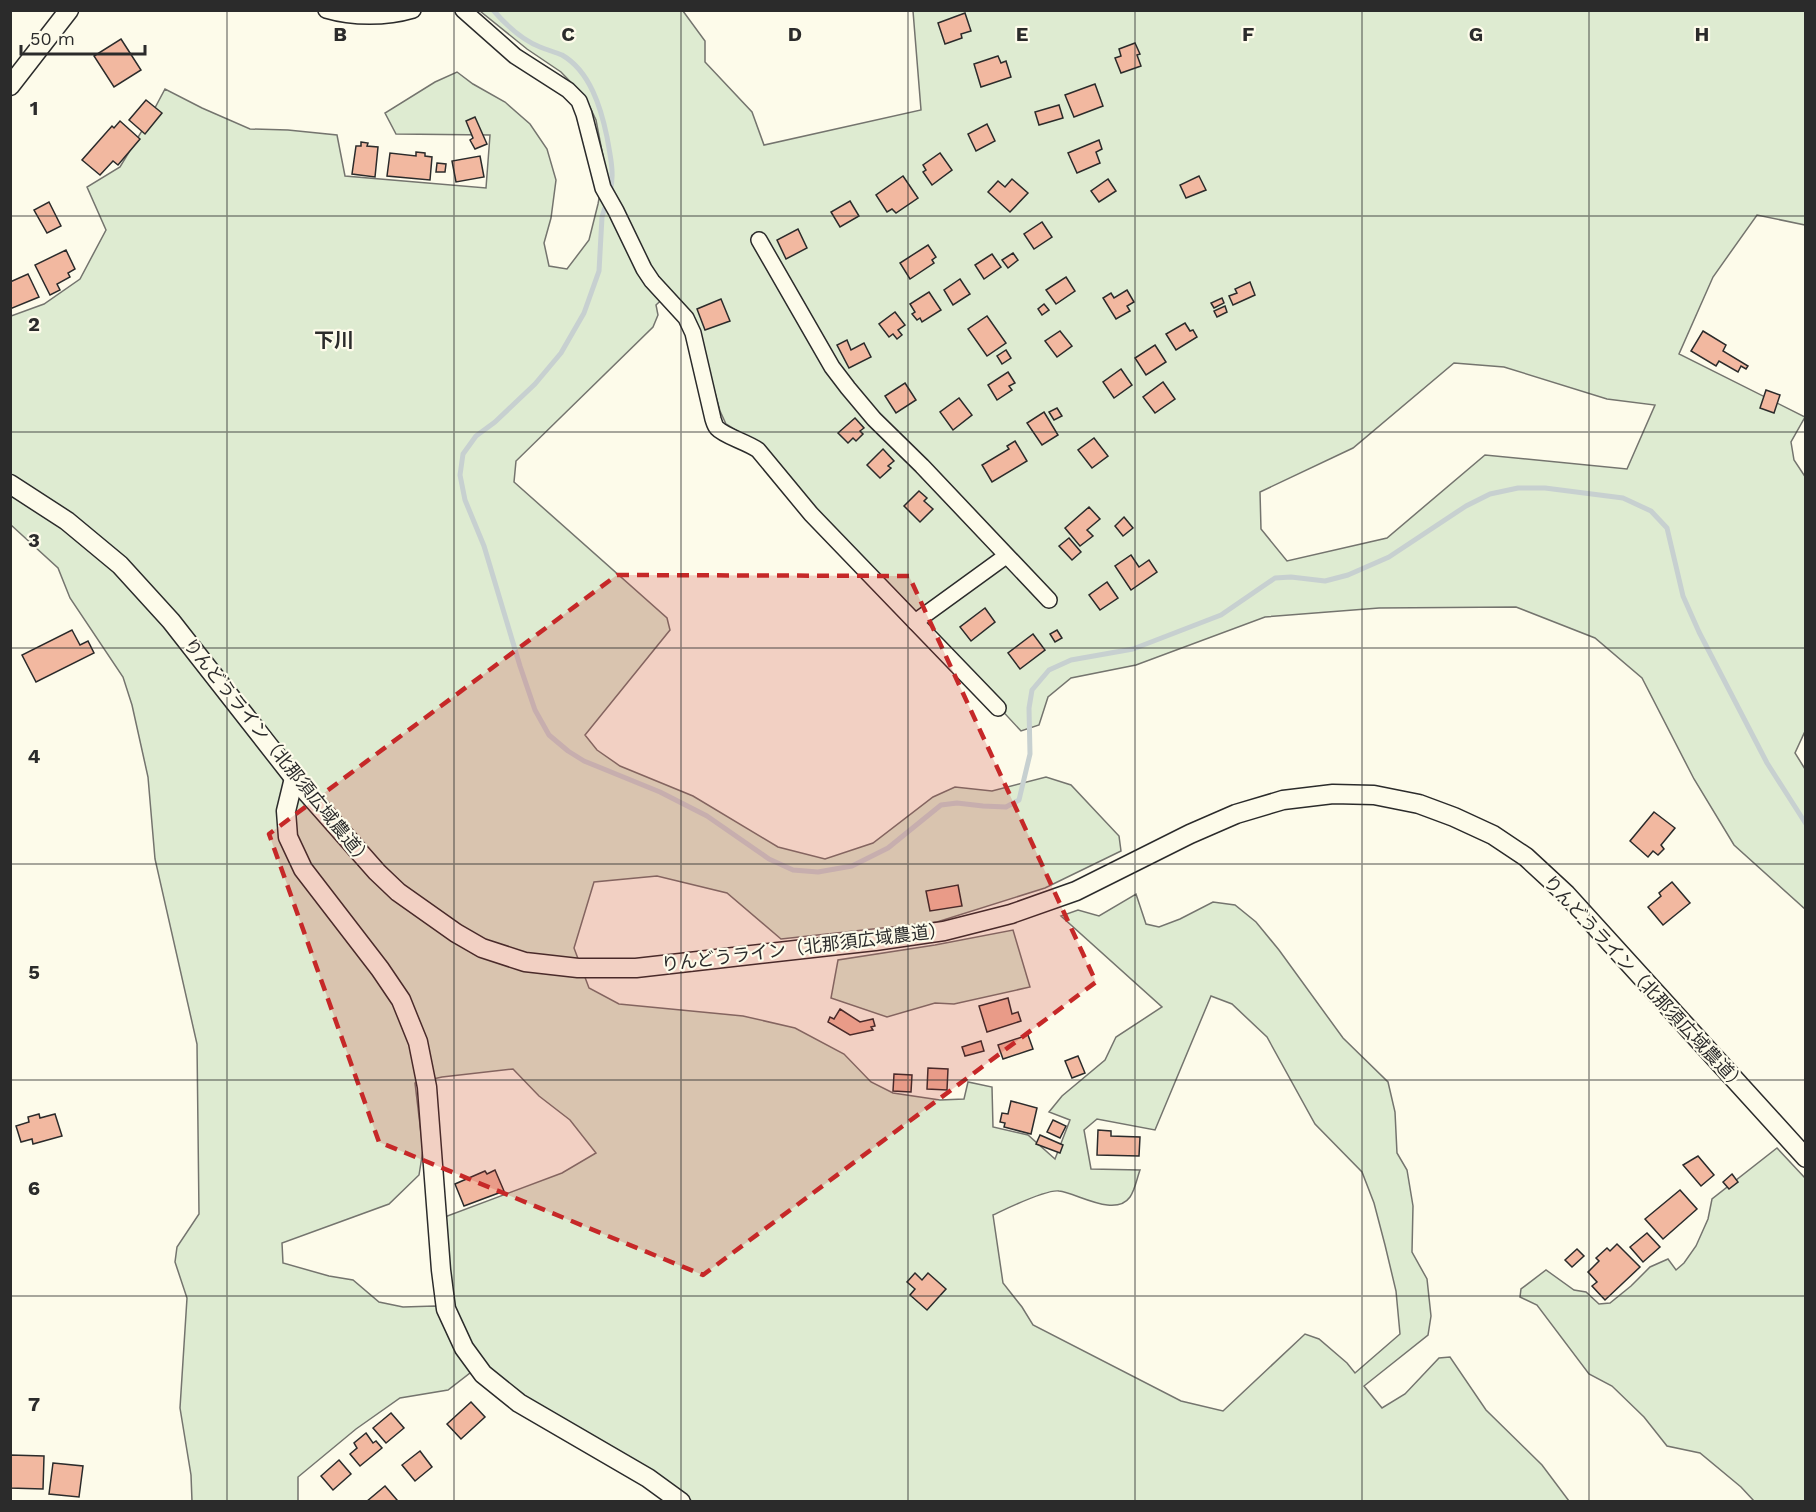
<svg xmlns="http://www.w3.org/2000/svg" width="1816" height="1512" viewBox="0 0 1816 1512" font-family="'Work Sans','Noto Sans JP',sans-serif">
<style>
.green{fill:#deebd1;stroke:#74746e;stroke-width:1.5;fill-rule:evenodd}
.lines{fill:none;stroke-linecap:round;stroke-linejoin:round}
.stream{stroke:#c7d0d0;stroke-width:5}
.building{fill:#f2b8a0;stroke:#2b2b2b;stroke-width:1.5}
.minor-casing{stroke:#2b2b2b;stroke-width:18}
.tertiary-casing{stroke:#2b2b2b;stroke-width:21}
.minor{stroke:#fdfbea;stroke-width:15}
.tertiary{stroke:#fdfbea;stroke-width:18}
.marked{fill:#c62828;fill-opacity:0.2;stroke:#c62828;stroke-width:4.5;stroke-dasharray:12 8;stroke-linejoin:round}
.grid{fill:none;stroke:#2b2b2b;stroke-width:1.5;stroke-opacity:0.55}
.labels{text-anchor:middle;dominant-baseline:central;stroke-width:4.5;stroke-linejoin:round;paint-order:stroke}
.street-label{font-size:18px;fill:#2b2b2b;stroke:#fdfbea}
.neighbourhood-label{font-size:20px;font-weight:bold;fill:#2b2b2b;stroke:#fdfbea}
.grid-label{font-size:20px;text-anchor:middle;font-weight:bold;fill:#2b2b2b;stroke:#fdfbea;stroke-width:4.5;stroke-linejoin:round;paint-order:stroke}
</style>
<rect width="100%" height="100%" fill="#fdfbea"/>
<g class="green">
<path d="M 480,11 L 683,11 L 705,41 L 705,62 L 752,112 L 764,145 L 921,110 L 913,11 L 1805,11 L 1805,225 L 1757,215 L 1713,277 L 1679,354 L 1805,417 L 1791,442 L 1794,460 L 1806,478 L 1806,729 L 1795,753 L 1805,769 L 1805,909 L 1734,845 L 1694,779 L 1642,678 L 1595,638 L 1516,607 L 1379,608 L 1265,617 L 1136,665 L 1071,678 L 1048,697 L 1039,725 L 1021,731 L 750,439 L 726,424 L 720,411 L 695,322 L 671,291 L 656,305 L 658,315 L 653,327 L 516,461 L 514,482 L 667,618 L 670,630 L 585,735 L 597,750 L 620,766 L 693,796 L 778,847 L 825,859 L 873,843 L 933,797 L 955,787 L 992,791 L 1046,777 L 1071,785 L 1119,836 L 1121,851 L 1045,888 L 937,922 L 781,939 L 727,893 L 657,876 L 594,882 L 574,948 L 589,988 L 619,1004 L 743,1016 L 795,1028 L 844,1054 L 871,1082 L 893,1093 L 940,1100 L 964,1099 L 968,1082 L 992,1087 L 993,1127 L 1028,1135 L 1055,1159 L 1070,1120 L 1049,1112 L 1062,1096 L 1105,1060 L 1116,1037 L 1162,1007 L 1061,916 L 1078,910 L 1099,916 L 1136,894 L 1146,924 L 1159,927 L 1180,919 L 1213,902 L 1235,905 L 1256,922 L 1279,950 L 1343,1038 L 1388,1082 L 1395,1112 L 1397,1153 L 1407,1170 L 1413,1206 L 1412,1252 L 1427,1279 L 1431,1316 L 1428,1335 L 1364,1386 L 1382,1408 L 1405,1394 L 1439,1358 L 1450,1357 L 1486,1410 L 1542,1465 L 1569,1501 L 692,1501 L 651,1473 L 527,1399 L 483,1363 L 448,1390 L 400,1398 L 356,1429 L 298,1477 L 298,1501 L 192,1501 L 191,1475 L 180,1408 L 187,1298 L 175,1262 L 177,1247 L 199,1214 L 197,1044 L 155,859 L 148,777 L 132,705 L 123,677 L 70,598 L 58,568 L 11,525 L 11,316 L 44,304 L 80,279 L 106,230 L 87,187 L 120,167 L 148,121 L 165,89 L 202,108 L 250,129 L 288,130 L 337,135 L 345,176 L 486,188 L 490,135 L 396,134 L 385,113 L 435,82 L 457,72 L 473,84 L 505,102 L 530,124 L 547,149 L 556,180 L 551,218 L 544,243 L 549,266 L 567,269 L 589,240 L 598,204 L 605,167 L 596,120 L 585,97 L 561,72 L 527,49 ZM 1454,363 L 1504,367 L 1607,399 L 1655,405 L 1627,469 L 1485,455 L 1387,538 L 1287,561 L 1261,529 L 1260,492 L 1353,448 ZM 1211,996 L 1232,1004 L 1267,1037 L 1315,1124 L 1362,1172 L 1374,1203 L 1385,1245 L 1396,1291 L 1400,1334 L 1355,1373 L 1347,1363 L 1319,1339 L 1305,1334 L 1223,1411 L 1181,1401 L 1033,1325 L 1022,1307 L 1003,1283 L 993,1215 C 1006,1209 1046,1189 1059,1191 C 1077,1193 1115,1218 1130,1197 C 1135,1190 1137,1178 1140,1170 L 1091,1169 L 1084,1130 L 1097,1119 L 1155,1130 ZM 513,1069 L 539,1096 L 570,1120 L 596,1153 L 562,1173 L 442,1218 L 455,1313 L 435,1306 L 403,1307 L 379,1302 L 353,1280 L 329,1276 L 283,1263 L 282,1243 L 389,1204 L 419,1175 L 423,1150 L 415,1083 L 442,1077 Z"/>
<polygon points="1013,930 1030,987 954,1004 935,1003 887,1017 831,998 838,960 935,945"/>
<polygon points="1777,1148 1805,1178 1805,1501 1754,1501 1741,1487 1700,1453 1667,1446 1644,1417 1612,1386 1589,1374 1537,1305 1520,1297 1521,1289 1546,1270 1574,1290 1586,1292 1599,1304 1610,1303 1631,1286 1650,1267 1668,1259 1676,1270 1684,1263 1696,1246 1708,1219 1712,1199"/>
</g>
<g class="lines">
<g class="stream">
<path d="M 493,10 C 506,25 522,40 540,47 C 547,50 555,52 562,55 C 590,71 601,108 607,137 C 610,155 615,174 610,192"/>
<polyline points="607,201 602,217 599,271 584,313 561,353 535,384 495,422 476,436 463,454 460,475 465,500 484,546 520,666 535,710 549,735 568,751 584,761 660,792 707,816 769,859 793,870 818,872 852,866 888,848 941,805 957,803 983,806 1006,807 1019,800 1030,754 1029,708 1032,690 1049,670 1071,660 1133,649 1221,615 1275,578 1291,577 1325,581 1348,575 1389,557 1466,506 1490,494 1518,488 1545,488 1623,498 1651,511 1667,528 1683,596 1699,632 1767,763 1806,824"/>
</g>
</g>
<g class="building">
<polygon points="965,13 971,31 961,34 962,38 945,44 938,23"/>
<polygon points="121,39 141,70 114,87 94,56"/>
<polygon points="1135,43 1140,54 1137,55 1141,66 1121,73 1115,58 1121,56 1119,49"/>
<polygon points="998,56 1001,63 1006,61 1011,77 981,87 974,64"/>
<polygon points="1095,84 1103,106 1074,117 1065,95"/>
<polygon points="146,100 162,113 145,134 129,120"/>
<polygon points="1059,105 1063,118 1039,125 1035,112"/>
<polygon points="475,117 487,144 475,149 470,140 473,138 466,121"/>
<polygon points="120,121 140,139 118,165 113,161 100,175 82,160 112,126 114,128"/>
<polygon points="987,124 995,141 976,151 968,134"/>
<polygon points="1099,140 1102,149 1096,152 1100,163 1077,173 1068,153"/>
<polygon points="361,142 368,143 367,146 378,147 375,177 352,174 356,146 361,146"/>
<polygon points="416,152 425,153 425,156 432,157 430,180 387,176 390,153 416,156"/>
<polygon points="940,153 952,170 932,185 923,172 926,170 923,165"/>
<polygon points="480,156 484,177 456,182 452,161"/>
<polygon points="437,163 446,164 445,172 436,172"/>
<polygon points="903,176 918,198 896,213 892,209 887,212 876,195"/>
<polygon points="1199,176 1206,190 1186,198 1180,185"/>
<polygon points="1012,179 1028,193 1010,212 988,192 998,181 1005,187"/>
<polygon points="1108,179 1116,191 1099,202 1091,191"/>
<polygon points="850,201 859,216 840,227 831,212"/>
<polygon points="49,202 61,226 47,233 34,210"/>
<polygon points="1042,222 1052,237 1034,249 1024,234"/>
<polygon points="798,229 807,248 786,259 777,240"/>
<polygon points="928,245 936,257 932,260 934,263 910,279 900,263"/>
<polygon points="66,250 75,269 68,273 70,277 57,284 60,290 50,295 35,265"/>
<polygon points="1013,253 1018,260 1008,268 1002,260"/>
<polygon points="992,254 1001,267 984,279 975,265"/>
<polygon points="28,274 39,297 10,309 10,282"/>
<polygon points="1066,277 1075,291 1056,304 1046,290"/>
<polygon points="960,279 970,294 953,305 944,290"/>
<polygon points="1250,282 1255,295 1233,305 1229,296 1237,293 1235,289"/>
<polygon points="1127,290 1134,302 1127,306 1130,311 1116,319 1103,298 1111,293 1114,298"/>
<polygon points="929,292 941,310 922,322 920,318 917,320 912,314 915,312 910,304"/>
<polygon points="1222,298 1224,303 1214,308 1211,303"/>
<polygon points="721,299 730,321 705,330 697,309"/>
<polygon points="1044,304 1049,310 1042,315 1038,309"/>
<polygon points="1225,306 1227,312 1217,317 1214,311"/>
<polygon points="895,312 905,325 898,330 902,335 897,339 893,334 889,337 879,324"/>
<polygon points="987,316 1006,343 987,356 968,329"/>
<polygon points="1185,323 1190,331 1193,330 1197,337 1176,350 1166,334"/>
<polygon points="1060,331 1072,346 1057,357 1045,341"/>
<polygon points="1703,331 1726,345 1723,351 1748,366 1746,369 1741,366 1738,372 1719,361 1716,366 1691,351"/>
<polygon points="847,340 851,350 864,343 871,357 849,368 837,345"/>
<polygon points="1155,345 1166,362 1146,375 1135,358"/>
<polygon points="1006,350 1011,358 1002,364 997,356"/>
<polygon points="1121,369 1132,385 1114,398 1103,382"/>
<polygon points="1008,372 1015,383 1009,386 1012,390 997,400 988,385"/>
<polygon points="1163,382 1175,399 1155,413 1143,397"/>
<polygon points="905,383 916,400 896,413 885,396"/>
<polygon points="1766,390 1780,395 1774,413 1760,408"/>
<polygon points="959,398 972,415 953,430 940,412"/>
<polygon points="1057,408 1062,416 1054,420 1049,412"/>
<polygon points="1044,412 1058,435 1042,445 1027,423"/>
<polygon points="855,418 864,428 860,431 863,434 856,441 853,438 848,443 838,433"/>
<polygon points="1094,438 1108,456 1092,468 1078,450"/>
<polygon points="1015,441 1027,461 992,482 982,465 1009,449 1007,446"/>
<polygon points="883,449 894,461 888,466 891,468 880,478 867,465"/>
<polygon points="919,491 927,498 924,501 933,509 920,522 904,506"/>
<polygon points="1089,507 1100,519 1087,530 1093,536 1080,546 1065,528"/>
<polygon points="1124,517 1133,528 1123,536 1115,526"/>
<polygon points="1069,538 1081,552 1072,560 1059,546"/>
<polygon points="1131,555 1139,567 1149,560 1157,572 1131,590 1115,566"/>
<polygon points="1107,582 1118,598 1100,610 1089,595"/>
<polygon points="985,608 995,622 971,641 960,627"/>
<polygon points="72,630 80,645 88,641 94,653 36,682 22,655"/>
<polygon points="1057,630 1062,638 1055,642 1050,634"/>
<polygon points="1033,634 1045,650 1020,669 1008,653"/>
<polygon points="1654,812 1675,828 1661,845 1664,849 1658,855 1653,851 1648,857 1630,841"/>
<polygon points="1672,882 1690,903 1663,925 1648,907 1661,896 1659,893"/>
<polygon points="958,885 962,906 930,911 926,891"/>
<polygon points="1008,998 1012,1014 1018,1012 1021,1021 987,1032 979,1006"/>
<polygon points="840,1009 860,1022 873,1019 875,1026 871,1027 873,1030 850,1035 828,1022 830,1017 834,1019"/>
<polygon points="1028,1035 1033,1049 1003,1059 998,1045"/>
<polygon points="981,1041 984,1051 965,1056 962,1047"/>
<polygon points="1078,1056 1085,1073 1072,1078 1065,1061"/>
<polygon points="928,1068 948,1069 947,1090 927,1089"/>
<polygon points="894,1074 912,1075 911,1092 893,1091"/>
<polygon points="1011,1101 1037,1108 1031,1134 1004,1127 1005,1123 1000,1122 1002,1113 1008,1114"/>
<polygon points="39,1114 40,1118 55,1114 62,1136 33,1144 32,1139 21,1142 16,1126 29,1122 28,1117"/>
<polygon points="1053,1120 1066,1126 1060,1138 1047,1132"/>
<polygon points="1098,1130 1111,1131 1111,1136 1140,1137 1139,1156 1097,1155"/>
<polygon points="1040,1135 1063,1145 1060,1153 1036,1144"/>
<polygon points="1698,1156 1714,1175 1701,1186 1683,1165"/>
<polygon points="495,1170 504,1191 464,1206 455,1184 485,1171 487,1174"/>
<polygon points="1732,1174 1738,1182 1729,1189 1723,1182"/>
<polygon points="1680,1190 1697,1209 1663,1239 1645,1219"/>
<polygon points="1647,1233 1660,1247 1643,1262 1630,1247"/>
<polygon points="1617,1244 1640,1267 1605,1300 1592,1286 1597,1282 1588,1272 1599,1261 1596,1258 1607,1248 1610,1251"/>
<polygon points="1577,1249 1584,1256 1572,1267 1565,1260"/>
<polygon points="915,1273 922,1280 928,1273 946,1289 927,1310 910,1295 915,1289 907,1282"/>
<polygon points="471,1402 485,1417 461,1439 447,1424"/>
<polygon points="391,1413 404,1428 386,1443 373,1428"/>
<polygon points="366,1433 373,1443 376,1441 382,1448 360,1466 350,1454 357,1448 354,1443"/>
<polygon points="420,1451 432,1467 415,1481 402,1465"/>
<polygon points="10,1455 44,1456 43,1489 10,1488"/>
<polygon points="339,1460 351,1474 333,1490 321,1476"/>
<polygon points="53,1463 83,1466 79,1497 49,1494"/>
<polygon points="385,1486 397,1500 395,1502 366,1502"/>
</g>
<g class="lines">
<defs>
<g id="minor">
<path d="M 326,10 C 353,18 386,18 413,10"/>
<path d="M 463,10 L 515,56 L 568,90 L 579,101 L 584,114 L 603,188 L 616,211 L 644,269 L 652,281 L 686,318 L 693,333 L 713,419 C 714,422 715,426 717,428 C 724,436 747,442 758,450 L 811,514 L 998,708"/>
<polyline points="759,240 832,367 848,388 874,419 922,466 1049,600"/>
<polyline points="915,622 1006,556"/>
</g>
<g id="tertiary">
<polyline points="10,86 69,10"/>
<polyline points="10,484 67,521 120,565 171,621 294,778 377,872 398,892 456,933 482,948 525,962 578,968 636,968 875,941 944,931 1011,914 1076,891 1190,834 1236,814 1283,800 1333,794 1374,795 1419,804 1454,817 1493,835 1526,857 1566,894 1806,1158"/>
<polyline points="294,778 286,811 288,837 303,869 380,969 401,1000 418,1042 427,1087 441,1270 446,1309 464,1348 483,1374 519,1403 648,1478 681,1502"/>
</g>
</defs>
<use href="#minor" class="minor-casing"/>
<use href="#tertiary" class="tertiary-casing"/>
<use href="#minor" class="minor"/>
<use href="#tertiary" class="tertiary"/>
</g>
<path class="marked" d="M 617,575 L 909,576 L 1096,982 L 703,1275 L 379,1142 L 269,834 Z"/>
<path class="grid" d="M 227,10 L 227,1502M 454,10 L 454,1502M 681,10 L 681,1502M 908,10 L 908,1502M 1135,10 L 1135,1502M 1362,10 L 1362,1502M 1589,10 L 1589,1502M 10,216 L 1806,216M 10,432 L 1806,432M 10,648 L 1806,648M 10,864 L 1806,864M 10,1080 L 1806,1080M 10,1296 L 1806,1296"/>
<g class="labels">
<g class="street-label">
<text transform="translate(278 752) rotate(51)">りんどうライン（北那須広域農道）</text>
<text transform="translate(804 947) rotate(-7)">りんどうライン（北那須広域農道）</text>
<text transform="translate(1645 983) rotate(47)">りんどうライン（北那須広域農道）</text>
</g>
<g class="neighbourhood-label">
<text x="334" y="340">下川</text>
</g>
</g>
<g class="grid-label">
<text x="340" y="41">B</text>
<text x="568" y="41">C</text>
<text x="795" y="41">D</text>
<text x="1022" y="41">E</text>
<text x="1248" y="41">F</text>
<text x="1476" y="41">G</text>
<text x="1702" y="41">H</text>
<text x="34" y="115">1</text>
<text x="34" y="331">2</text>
<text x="34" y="547">3</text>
<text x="34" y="763">4</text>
<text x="34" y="979">5</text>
<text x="34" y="1195">6</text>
<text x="34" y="1411">7</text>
</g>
<rect width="1816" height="1512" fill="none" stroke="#2b2b2b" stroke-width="24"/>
<path d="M21 45v9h124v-9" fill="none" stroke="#2b2b2b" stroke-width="3"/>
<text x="30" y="45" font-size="18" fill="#2b2b2b" stroke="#fdfbea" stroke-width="4.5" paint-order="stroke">50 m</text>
</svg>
